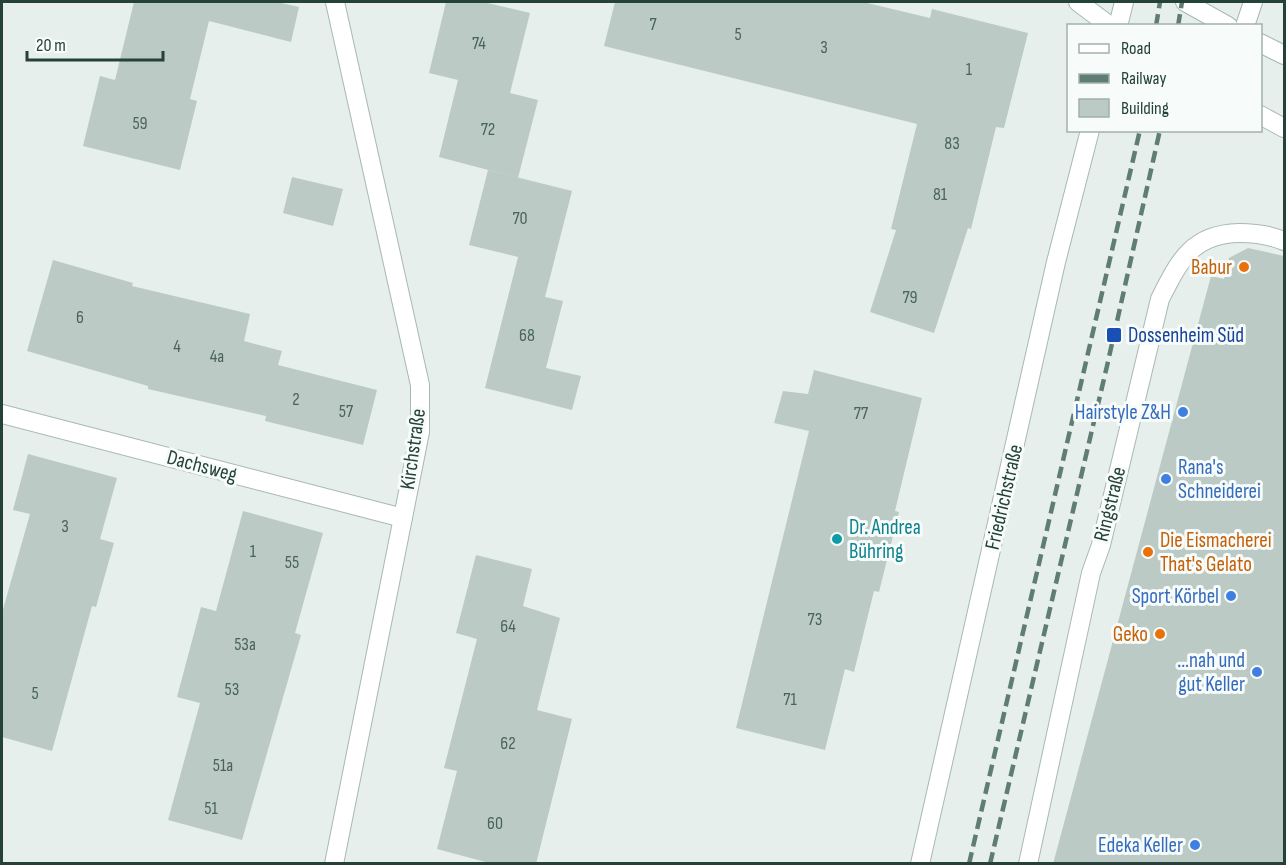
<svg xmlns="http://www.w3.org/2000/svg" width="1286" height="865" viewBox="0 0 1286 865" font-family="'Sofia Sans Condensed',sans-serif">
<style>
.building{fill:#bbcac4}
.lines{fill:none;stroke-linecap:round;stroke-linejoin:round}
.minor-casing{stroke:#a8b8b2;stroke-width:20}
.minor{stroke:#fff;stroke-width:18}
.rail{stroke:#5f7d75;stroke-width:4.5;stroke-dasharray:12 6;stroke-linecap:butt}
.food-dot{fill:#e8710a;stroke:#f7fbf9;stroke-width:2}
.transit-dot{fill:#1a4fb4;stroke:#f7fbf9;stroke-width:2}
.shop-dot{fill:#3f7fe0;stroke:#f7fbf9;stroke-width:2}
.culture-dot{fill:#0f9aa8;stroke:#f7fbf9;stroke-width:2}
.labels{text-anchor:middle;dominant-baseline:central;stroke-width:6;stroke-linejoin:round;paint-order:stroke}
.number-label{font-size:18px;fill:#4a645c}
.food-label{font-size:21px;fill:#c56008;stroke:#f7fbf9;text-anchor:end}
.transit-label{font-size:21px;fill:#164399;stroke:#f7fbf9;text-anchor:start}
.shop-label{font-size:21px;fill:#366cbe;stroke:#f7fbf9;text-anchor:end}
.street-label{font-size:21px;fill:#24423a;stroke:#f7fbf9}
.culture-label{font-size:21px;fill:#0d838f;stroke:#f7fbf9;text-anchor:start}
</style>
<rect width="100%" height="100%" fill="#e6efeb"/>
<g class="building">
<polygon points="134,2 277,2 299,7 291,42 209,21 190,99 197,101 180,170 83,146 100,76 115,80"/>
<polygon points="446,2 483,2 530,13 510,93 538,100 518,178 439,157 458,80 429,73"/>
<polygon points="615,2 863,2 930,18 932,9 1028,33 1004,128 996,127 971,229 968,228 934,333 870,312 896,230 891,229 917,124 604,46"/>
<polygon points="488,170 572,191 545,297 563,301 546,368 581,376 572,410 485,388 518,257 469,245"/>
<polygon points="292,177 343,189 333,226 283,213"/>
<polygon points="1248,248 1284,256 1284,864 1053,864 1211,276 1224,279 1229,258"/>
<polygon points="53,260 133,283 132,286 250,314 244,341 282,351 278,365 377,390 363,445 265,421 266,416 148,389 148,386 27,351"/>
<polygon points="814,370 922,398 895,511 899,512 879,592 874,591 854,672 845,669 825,750 736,728 809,431 774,423 783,391 808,394"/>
<polygon points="28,454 117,478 100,539 114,543 96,607 92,606 52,751 2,737 2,613 30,514 13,510"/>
<polygon points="243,511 323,533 295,633 301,635 242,840 168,820 200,703 177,697 201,607 216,611"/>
<polygon points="476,555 532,569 523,606 560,618 537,710 572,719 536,864 493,864 437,849 457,771 444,768 477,639 456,633"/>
</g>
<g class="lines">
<defs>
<g id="minor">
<polyline points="1078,2 1110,26"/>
<polyline points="1185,2 1228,26"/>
<polyline points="1118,26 1124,2"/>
<polyline points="1245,26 1253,2"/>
<polyline points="1260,43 1284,55"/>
<polyline points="1260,115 1284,128"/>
<polyline points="2,414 403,518"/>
<polyline points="334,864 420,432 420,385 335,2"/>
<polyline points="920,864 1056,262 1090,130"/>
<path d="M 1028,864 L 1091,573 L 1101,545 L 1160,299 C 1179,261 1192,234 1239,233 C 1255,233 1270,235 1284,241"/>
</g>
</defs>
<use href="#minor" class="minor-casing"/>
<use href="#minor" class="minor"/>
<g class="rail">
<polyline points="1156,26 1160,2"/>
<polyline points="1178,26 1182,2"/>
<polyline points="969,864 1140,130"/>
<polyline points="990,864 1107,366 1160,130"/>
</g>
</g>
<g class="food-dot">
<circle cx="1244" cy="267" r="6"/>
<circle cx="1148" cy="552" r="6"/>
<circle cx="1160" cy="634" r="6"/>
</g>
<rect class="transit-dot" x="1106" y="327" width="16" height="16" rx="3"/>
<g class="shop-dot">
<circle cx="1183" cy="412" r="6"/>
<circle cx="1166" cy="479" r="6"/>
<circle cx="1231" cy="596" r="6"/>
<circle cx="1257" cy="672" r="6"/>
<circle cx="1195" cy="845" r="6"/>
</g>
<circle class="culture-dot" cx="837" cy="539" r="6"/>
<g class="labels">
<g class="number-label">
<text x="653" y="24">7</text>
<text x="738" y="34">5</text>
<text x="479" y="43">74</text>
<text x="824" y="47">3</text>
<text x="969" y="69">1</text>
<text x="140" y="123">59</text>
<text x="488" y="129">72</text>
<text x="952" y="143">83</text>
<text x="940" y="194">81</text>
<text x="520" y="218">70</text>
<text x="910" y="297">79</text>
<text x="80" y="317">6</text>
<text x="527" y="335">68</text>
<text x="177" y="346">4</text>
<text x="217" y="356">4a</text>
<text x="296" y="399">2</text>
<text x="346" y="411">57</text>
<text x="861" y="413">77</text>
<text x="65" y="526">3</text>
<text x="253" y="551">1</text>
<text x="292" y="562">55</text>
<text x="815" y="619">73</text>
<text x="508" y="626">64</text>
<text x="245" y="644">53a</text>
<text x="232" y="689">53</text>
<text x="35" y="693">5</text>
<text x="790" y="699">71</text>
<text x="508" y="743">62</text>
<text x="223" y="765">51a</text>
<text x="211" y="808">51</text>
<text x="495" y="823">60</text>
</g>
<g class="food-label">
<text x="1232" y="267">Babur</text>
<text x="1160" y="540" text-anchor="start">Die Eismacherei<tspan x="1160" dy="24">That's Gelato</tspan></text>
<text x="1148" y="634">Geko</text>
</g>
<g class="transit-label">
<text x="1128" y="335">Dossenheim Süd</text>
</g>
<g class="shop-label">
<text x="1171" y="412">Hairstyle Z&amp;H</text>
<text x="1178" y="467" text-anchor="start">Rana's<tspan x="1178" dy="24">Schneiderei</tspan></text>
<text x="1219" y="596">Sport Körbel</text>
<text x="1245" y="660">…nah und<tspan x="1245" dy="24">gut Keller</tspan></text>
<text x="1183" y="845">Edeka Keller</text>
</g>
<g class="street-label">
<text transform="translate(413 449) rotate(-82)">Kirchstraße</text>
<text transform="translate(202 466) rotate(15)">Dachsweg</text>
<text transform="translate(1004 497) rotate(-77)">Friedrichstraße</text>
<text transform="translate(1110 504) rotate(-76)">Ringstraße</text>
</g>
<g class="culture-label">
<text x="849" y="527">Dr. Andrea<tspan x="849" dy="24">Bühring</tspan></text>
</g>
</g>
<rect width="1286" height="865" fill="none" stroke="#24423a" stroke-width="6"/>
<rect x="1067" y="24" width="195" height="108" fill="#f7fbf9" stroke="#a3b1ad" stroke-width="1.5"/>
<rect x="1079" y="44" width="30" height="9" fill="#ffffff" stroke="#a3b1ad" stroke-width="1.5"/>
<text x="1121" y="54" font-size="18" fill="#24423a">Road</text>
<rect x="1079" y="74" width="30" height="9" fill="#5f7d75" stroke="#a3b1ad" stroke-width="1.5"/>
<text x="1121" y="84" font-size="18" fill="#24423a">Railway</text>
<rect x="1079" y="99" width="30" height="18" fill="#bbcac4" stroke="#a3b1ad" stroke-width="1.5"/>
<text x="1121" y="114" font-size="18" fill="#24423a">Building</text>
<path d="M27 51v9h136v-9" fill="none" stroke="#24423a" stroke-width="3"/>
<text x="36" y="51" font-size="18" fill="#24423a" stroke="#f7fbf9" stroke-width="4.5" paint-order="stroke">20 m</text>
</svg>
